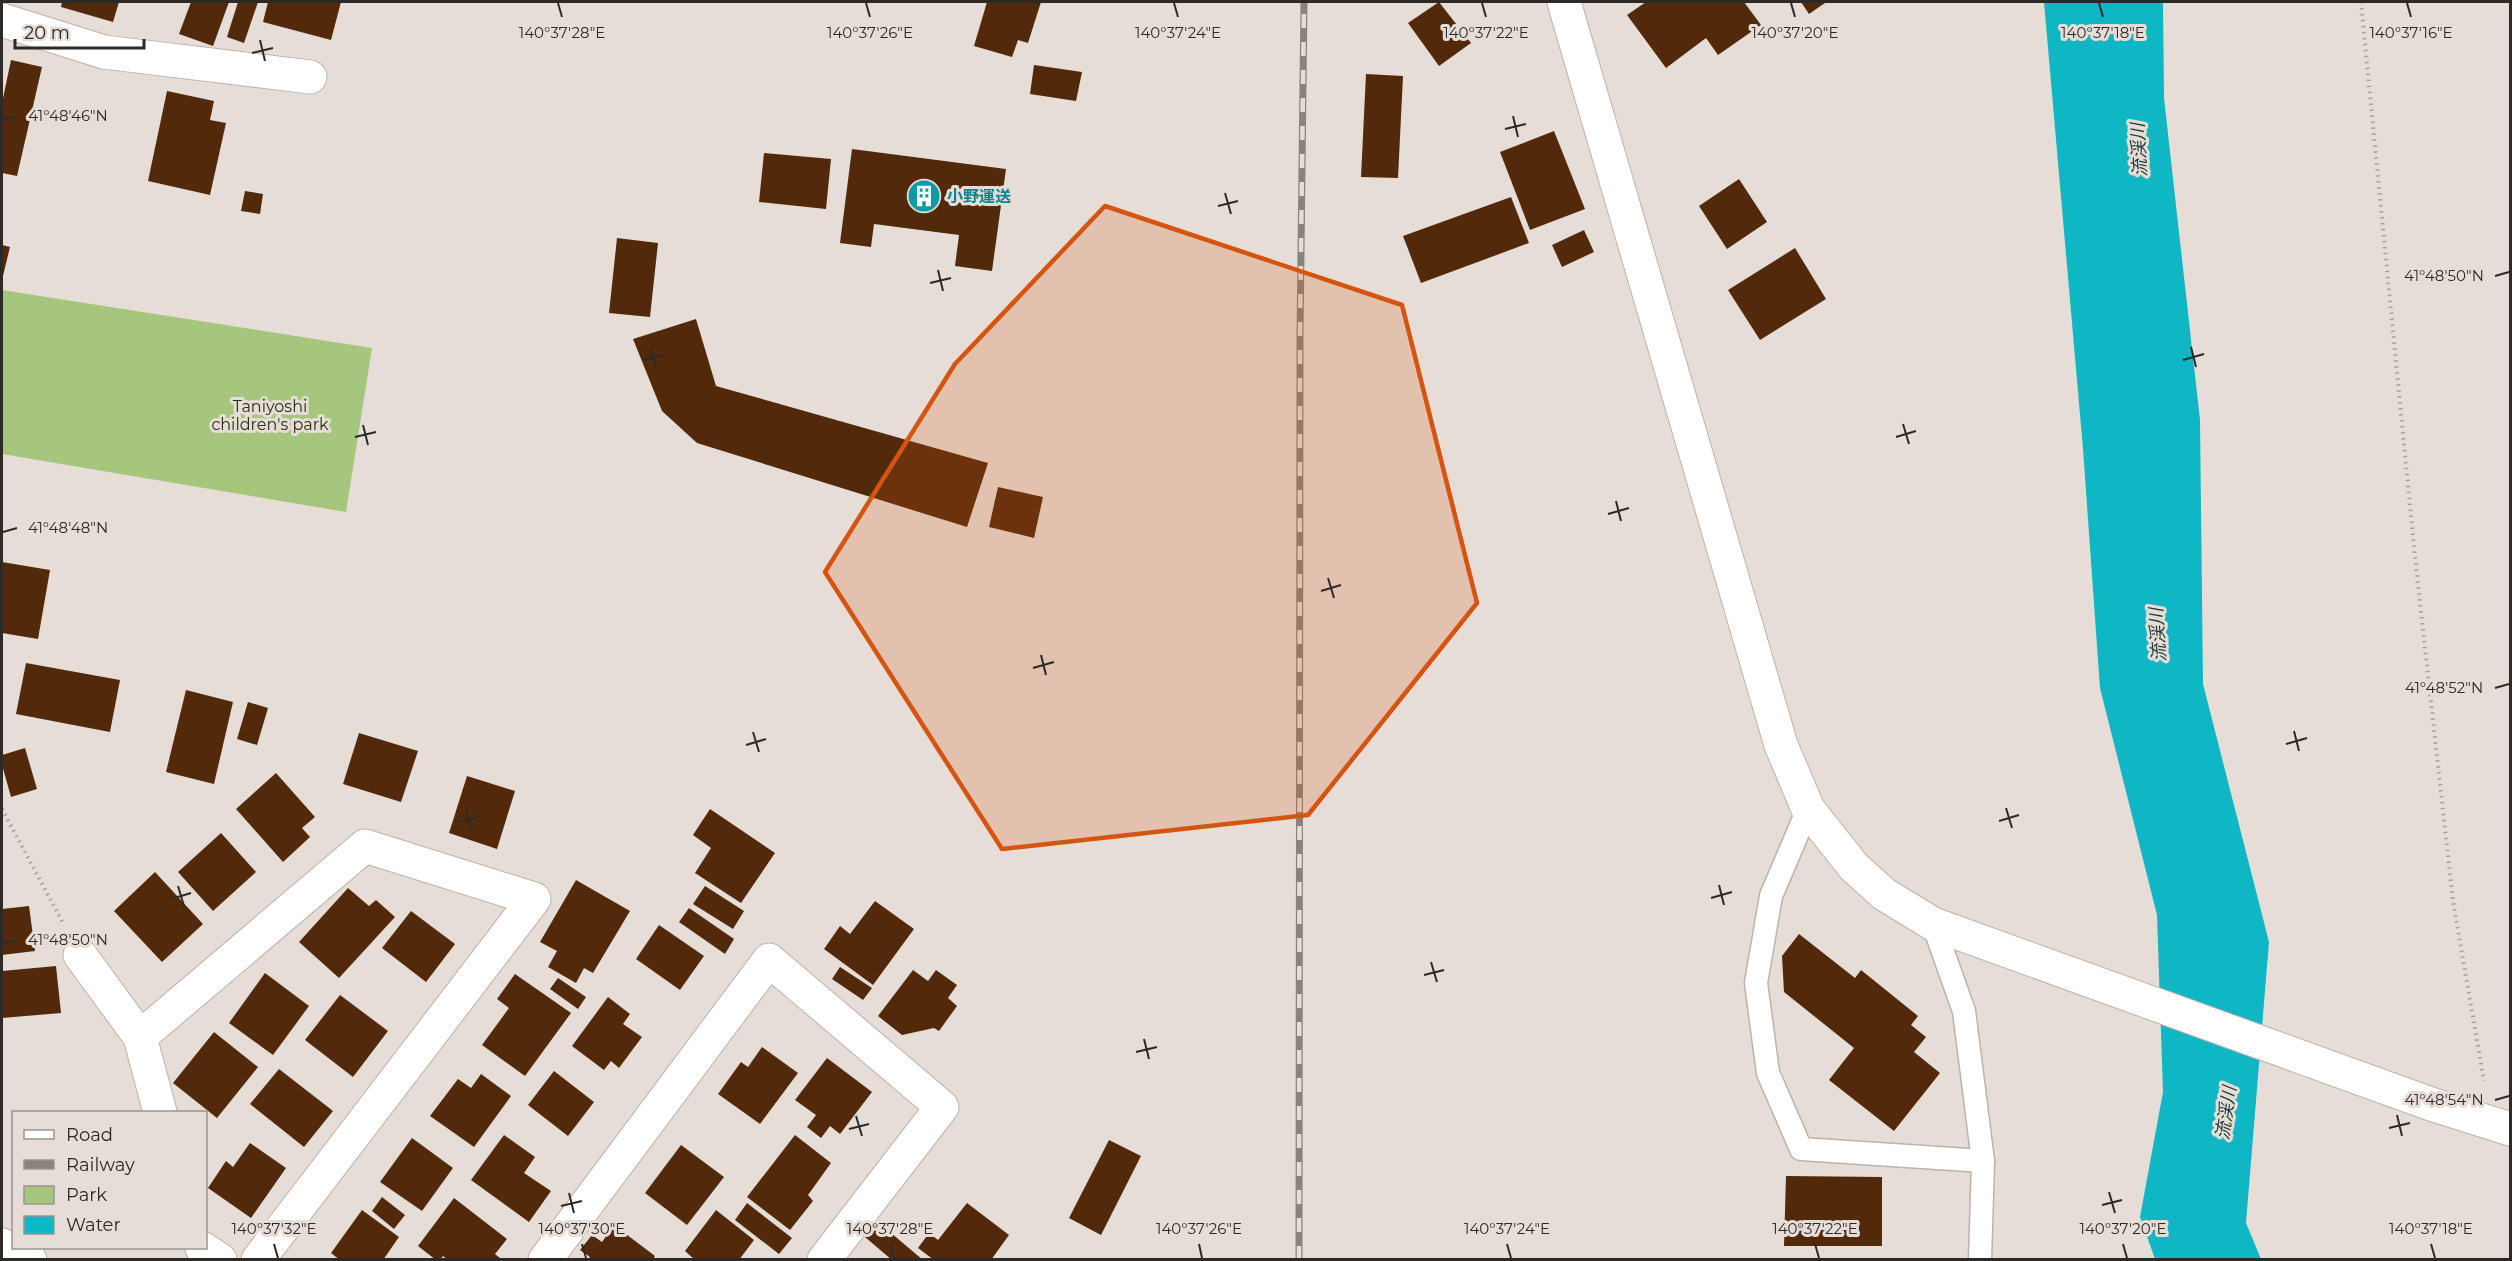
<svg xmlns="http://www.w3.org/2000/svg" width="2512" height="1261" viewBox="0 0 2512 1261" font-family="Montserrat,'Noto Sans JP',sans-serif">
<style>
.green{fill:#a6c57d}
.water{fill:#0fb7c5}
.building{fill:#522a0b}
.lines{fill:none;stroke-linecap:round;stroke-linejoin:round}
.lane-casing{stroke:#bcb2ac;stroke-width:25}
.street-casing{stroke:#bcb2ac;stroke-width:35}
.secondary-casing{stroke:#bcb2ac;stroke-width:35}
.path{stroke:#a79f9b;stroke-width:4;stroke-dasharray:1.5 4.5;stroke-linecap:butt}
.lane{stroke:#fff;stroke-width:22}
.street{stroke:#fff;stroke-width:33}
.secondary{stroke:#fff;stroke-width:33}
.rail-casing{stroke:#89837e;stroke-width:7}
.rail{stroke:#e7ddd7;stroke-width:4.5;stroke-dasharray:14;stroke-linecap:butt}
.marked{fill:#d5540f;fill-opacity:0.2;stroke:#d5540f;stroke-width:4.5;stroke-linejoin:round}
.ticks{fill:none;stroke:#2c2926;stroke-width:2}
.labels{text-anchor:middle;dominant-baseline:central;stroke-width:6;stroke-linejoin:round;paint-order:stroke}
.culture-label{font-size:16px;font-weight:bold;fill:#0d838f;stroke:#e7ddd7;text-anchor:start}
.park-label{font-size:16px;fill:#25330f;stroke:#e7ddd7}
.water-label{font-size:18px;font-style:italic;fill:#1e3638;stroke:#e7ddd7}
.ticks-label{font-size:15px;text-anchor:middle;fill:#2c2926;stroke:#e7ddd7;stroke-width:6;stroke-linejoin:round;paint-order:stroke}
</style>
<rect width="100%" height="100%" fill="#e7ddd7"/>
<polygon class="green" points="2,290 372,348 346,512 2,454"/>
<polygon class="water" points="2044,2 2163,2 2164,98 2200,420 2203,684 2269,942 2246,1223 2261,1259 2155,1259 2140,1217 2163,1092 2157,915 2100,688 2083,449"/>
<g class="building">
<polygon points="62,2 119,2 113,22 61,7"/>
<polygon points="191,2 229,2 213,46 179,34"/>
<polygon points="238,2 258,2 244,43 227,37"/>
<polygon points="268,2 341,2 331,40 263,22"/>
<polygon points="987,2 1041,2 1028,43 1018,40 1012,57 974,46"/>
<polygon points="1439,2 1471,43 1439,66 1408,23"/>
<polygon points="1646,2 1744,2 1761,25 1718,55 1706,38 1666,68 1627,15"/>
<polygon points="1801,2 1824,2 1825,3 1809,14"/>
<polygon points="11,60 42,67 17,176 2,173 2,103"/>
<polygon points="1034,65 1082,72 1076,101 1030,94"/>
<polygon points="1366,74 1403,76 1398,178 1361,177"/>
<polygon points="167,91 214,101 210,120 226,123 210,195 148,181"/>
<polygon points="1554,131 1585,209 1530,230 1500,152"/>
<polygon points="852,149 1006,169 992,271 955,266 959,235 874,224 871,247 840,243"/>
<polygon points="764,153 831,159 826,209 759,202"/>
<polygon points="1739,179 1767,222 1727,249 1699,206"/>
<polygon points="245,191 263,194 260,214 241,211"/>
<polygon points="1511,197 1529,243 1421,283 1403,236"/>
<polygon points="1584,230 1594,252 1562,267 1552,245"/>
<polygon points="617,238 658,243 650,317 609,313"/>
<polygon points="2,245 10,247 2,280"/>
<polygon points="1795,248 1826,299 1760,340 1728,290"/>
<polygon points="696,319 716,386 988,463 967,527 697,443 662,411 633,339"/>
<polygon points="998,487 1043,497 1034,538 989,527"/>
<polygon points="2,562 50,570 38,639 2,633"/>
<polygon points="26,663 120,680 110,732 16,714"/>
<polygon points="186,690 233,702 214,784 166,772"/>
<polygon points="248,702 268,708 257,745 237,739"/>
<polygon points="359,733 418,751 401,802 343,784"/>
<polygon points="25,748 37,789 11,797 2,765 2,755"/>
<polygon points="276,773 315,817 302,828 310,837 283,862 236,809"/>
<polygon points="467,776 515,791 497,849 449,833"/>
<polygon points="710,809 775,853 741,903 695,873 711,848 693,835"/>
<polygon points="221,833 256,872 213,911 178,872"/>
<polygon points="155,872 203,924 162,962 114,911"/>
<polygon points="576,880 630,911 593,973 584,968 576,983 548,967 557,951 540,942"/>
<polygon points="705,886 744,911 733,929 693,904"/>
<polygon points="348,888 369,906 376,900 395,917 339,978 299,942"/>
<polygon points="875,901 914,929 873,985 824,949 840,926 850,934"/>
<polygon points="29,906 35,951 2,955 2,909"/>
<polygon points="689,908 734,939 725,954 679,922"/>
<polygon points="411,911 455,944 426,982 382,948"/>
<polygon points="659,925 704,956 680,990 636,959"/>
<polygon points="1799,934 1855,978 1861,970 1918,1016 1911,1025 1926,1037 1914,1052 1940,1073 1894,1131 1829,1080 1854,1048 1784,992 1782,956"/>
<polygon points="56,966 61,1013 2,1018 2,971"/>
<polygon points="840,967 872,988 863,1000 832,979"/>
<polygon points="913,970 928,981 936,970 957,985 948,998 957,1006 939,1031 934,1028 902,1035 878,1016"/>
<polygon points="265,973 309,1006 273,1055 229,1023"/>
<polygon points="515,974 571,1013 525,1076 482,1045 509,1008 497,999"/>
<polygon points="558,978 586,997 578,1009 550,989"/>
<polygon points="340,995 388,1031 353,1077 305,1040"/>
<polygon points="608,997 630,1014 623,1024 642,1037 619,1068 611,1061 604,1070 572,1046"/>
<polygon points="214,1032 258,1067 217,1118 173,1083"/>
<polygon points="762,1047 798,1073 760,1124 718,1094 741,1062 748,1067"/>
<polygon points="827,1058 872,1092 840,1134 830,1126 821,1138 807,1127 816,1115 795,1100"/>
<polygon points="279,1069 333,1111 304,1147 250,1104"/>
<polygon points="554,1071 594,1102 568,1136 528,1105"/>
<polygon points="481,1074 511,1096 474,1147 430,1116 458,1079 471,1088"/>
<polygon points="504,1135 535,1157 524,1173 551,1191 529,1222 471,1180"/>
<polygon points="795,1135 831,1163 808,1195 813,1201 790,1230 747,1197"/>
<polygon points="412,1138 453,1168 422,1211 380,1182"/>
<polygon points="1109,1140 1141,1156 1101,1235 1069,1218"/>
<polygon points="250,1143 286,1168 251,1218 208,1188 226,1161 233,1167"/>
<polygon points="681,1145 724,1177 687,1225 645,1193"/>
<polygon points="1786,1176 1882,1177 1882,1246 1784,1246"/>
<polygon points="382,1197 405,1215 394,1229 372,1211"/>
<polygon points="454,1198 507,1239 495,1254 500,1258 498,1260 448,1260 443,1256 440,1260 436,1260 418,1246"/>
<polygon points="747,1203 792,1238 779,1254 735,1220"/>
<polygon points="967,1203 1009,1235 991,1260 934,1260 918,1248 929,1233 938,1240"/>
<polygon points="362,1210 399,1237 383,1260 340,1260 331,1253"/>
<polygon points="716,1210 754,1240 739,1260 695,1260 685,1251"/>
<polygon points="878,1222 923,1260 892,1260 865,1237"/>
<polygon points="614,1225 655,1256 653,1260 588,1260 590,1257 580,1250 592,1235 602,1242"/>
</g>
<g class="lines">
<defs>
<g id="lane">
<polyline points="1808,809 1771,896 1756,983 1768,1073 1801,1149 1983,1161"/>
<polyline points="1933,924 1964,1011 1983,1161 1980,1260"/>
</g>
<g id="street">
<polyline points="2,20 104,52 310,77"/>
<polyline points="80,955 140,1037 160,1112"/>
<polyline points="140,1037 365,846 534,899 258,1260"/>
<polyline points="2,1245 30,1260"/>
<polyline points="202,1248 220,1260"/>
<polyline points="545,1260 769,960 942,1107 824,1260"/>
</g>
<polyline id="secondary" points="1564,2 1781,745 1808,809 1854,867 1884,894 1933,924 2431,1104 2510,1129"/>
</defs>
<use href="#lane" class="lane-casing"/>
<use href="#street" class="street-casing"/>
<use href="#secondary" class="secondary-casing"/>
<g class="path">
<polyline points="2361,2 2415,557 2453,901 2484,1081"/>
<polyline points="2,809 63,923"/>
</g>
<use href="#lane" class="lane"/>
<use href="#street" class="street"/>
<use href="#secondary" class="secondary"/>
<defs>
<polyline id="rail" points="1299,1260 1300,336 1304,2"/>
</defs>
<use href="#rail" class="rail-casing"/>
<use href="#rail" class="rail"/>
</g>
<path class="marked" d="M 1105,206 L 1402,305 L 1477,603 L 1308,815 L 1002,849 L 825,572 L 955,364 Z"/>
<path class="ticks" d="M 558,3 L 562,17M 866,3 L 870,17M 1174,3 L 1178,17M 1482,3 L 1486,17M 1791,3 L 1795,17M 2099,3 L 2103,17M 2407,3 L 2411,17M 260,40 L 265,61M 252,53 L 273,48M 1513,116 L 1518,137M 3,120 L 17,116M 1505,129 L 1526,124M 1225,193 L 1231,214M 1218,206 L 1238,201M 938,270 L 943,291M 2495,276 L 2509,272M 930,283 L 951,278M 2191,347 L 2196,367M 650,348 L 656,368M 643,360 L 663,355M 2183,360 L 2204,354M 1903,424 L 1909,444M 363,425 L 368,445M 355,437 L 376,432M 1896,437 L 1916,431M 1616,501 L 1621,521M 1608,514 L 1629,508M 3,532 L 17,528M 1328,578 L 1334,598M 1321,591 L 1341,585M 1041,655 L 1046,675M 1033,668 L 1054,662M 2495,688 L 2509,684M 2294,731 L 2299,751M 753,732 L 759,752M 2286,744 L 2307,738M 746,745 L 766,739M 2006,808 L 2012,828M 466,809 L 471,829M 1999,821 L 2019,815M 458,822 L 479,816M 1719,885 L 1724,905M 178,886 L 184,906M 1711,898 L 1732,892M 171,899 L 191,893M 3,944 L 17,940M 1431,962 L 1437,982M 1424,975 L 1444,970M 1144,1039 L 1149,1059M 1136,1052 L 1157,1047M 2495,1100 L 2509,1096M 2397,1115 L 2402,1136M 856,1116 L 862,1136M 2389,1128 L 2410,1123M 849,1129 L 869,1124M 2109,1192 L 2115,1213M 569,1193 L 574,1213M 2102,1205 L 2122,1200M 561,1206 L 582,1201M 274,1244 L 278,1258M 582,1244 L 586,1258M 890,1244 L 894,1258M 1199,1244 L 1202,1258M 1507,1244 L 1511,1258M 1815,1244 L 1819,1258M 2123,1244 L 2127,1258M 2431,1244 L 2435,1258"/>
<defs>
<symbol id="building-disc" viewBox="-11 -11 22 22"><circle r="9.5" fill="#0f9aa8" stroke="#e7ddd7"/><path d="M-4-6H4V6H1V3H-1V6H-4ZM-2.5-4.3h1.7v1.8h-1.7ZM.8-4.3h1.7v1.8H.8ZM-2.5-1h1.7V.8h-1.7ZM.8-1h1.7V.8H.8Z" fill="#fff"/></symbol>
</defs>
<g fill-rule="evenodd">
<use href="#building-disc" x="905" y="177" width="38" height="38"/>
</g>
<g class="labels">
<g class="culture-label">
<text x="947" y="196">小野運送</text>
</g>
<g class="park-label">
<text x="270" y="406">Taniyoshi<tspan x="270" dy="18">children's park</tspan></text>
</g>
<g class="water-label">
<text transform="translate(2139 150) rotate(-93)">流渓川</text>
<text transform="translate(2158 635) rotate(-94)">流渓川</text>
<text transform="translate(2226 1113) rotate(-82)">流渓川</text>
</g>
</g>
<g class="ticks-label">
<text x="562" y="38">140°37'28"E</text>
<text x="870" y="38">140°37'26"E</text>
<text x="1178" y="38">140°37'24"E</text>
<text x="1486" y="38">140°37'22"E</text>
<text x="1795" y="38">140°37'20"E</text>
<text x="2103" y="38">140°37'18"E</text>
<text x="2411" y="38">140°37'16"E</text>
<text x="68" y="121">41°48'46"N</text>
<text x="2444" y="281">41°48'50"N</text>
<text x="68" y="533">41°48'48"N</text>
<text x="2444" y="693">41°48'52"N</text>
<text x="68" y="945">41°48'50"N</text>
<text x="2444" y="1105">41°48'54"N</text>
<text x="274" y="1234">140°37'32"E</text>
<text x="582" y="1234">140°37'30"E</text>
<text x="890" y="1234">140°37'28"E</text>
<text x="1199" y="1234">140°37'26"E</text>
<text x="1507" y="1234">140°37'24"E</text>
<text x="1815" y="1234">140°37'22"E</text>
<text x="2123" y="1234">140°37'20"E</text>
<text x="2431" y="1234">140°37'18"E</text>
</g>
<rect width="2512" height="1261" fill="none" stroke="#2c2926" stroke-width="6"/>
<rect x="12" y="1111" width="195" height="138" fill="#e7ddd7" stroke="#9c9590" stroke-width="1.5"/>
<rect x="24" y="1130" width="30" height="9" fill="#ffffff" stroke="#9c9590" stroke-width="1.5"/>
<text x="66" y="1141" font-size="18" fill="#2c2926">Road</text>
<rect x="24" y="1160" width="30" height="9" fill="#89837e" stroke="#9c9590" stroke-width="1.5"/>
<text x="66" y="1171" font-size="18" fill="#2c2926">Railway</text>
<rect x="24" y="1186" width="30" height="18" fill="#a6c57d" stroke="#9c9590" stroke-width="1.5"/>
<text x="66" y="1201" font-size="18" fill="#2c2926">Park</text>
<rect x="24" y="1216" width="30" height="18" fill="#0fb7c5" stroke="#9c9590" stroke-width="1.5"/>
<text x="66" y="1231" font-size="18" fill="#2c2926">Water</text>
<path d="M15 39v9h129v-9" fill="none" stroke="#2c2926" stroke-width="3"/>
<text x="24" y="39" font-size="18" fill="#2c2926" stroke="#e7ddd7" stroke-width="4.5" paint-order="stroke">20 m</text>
</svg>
